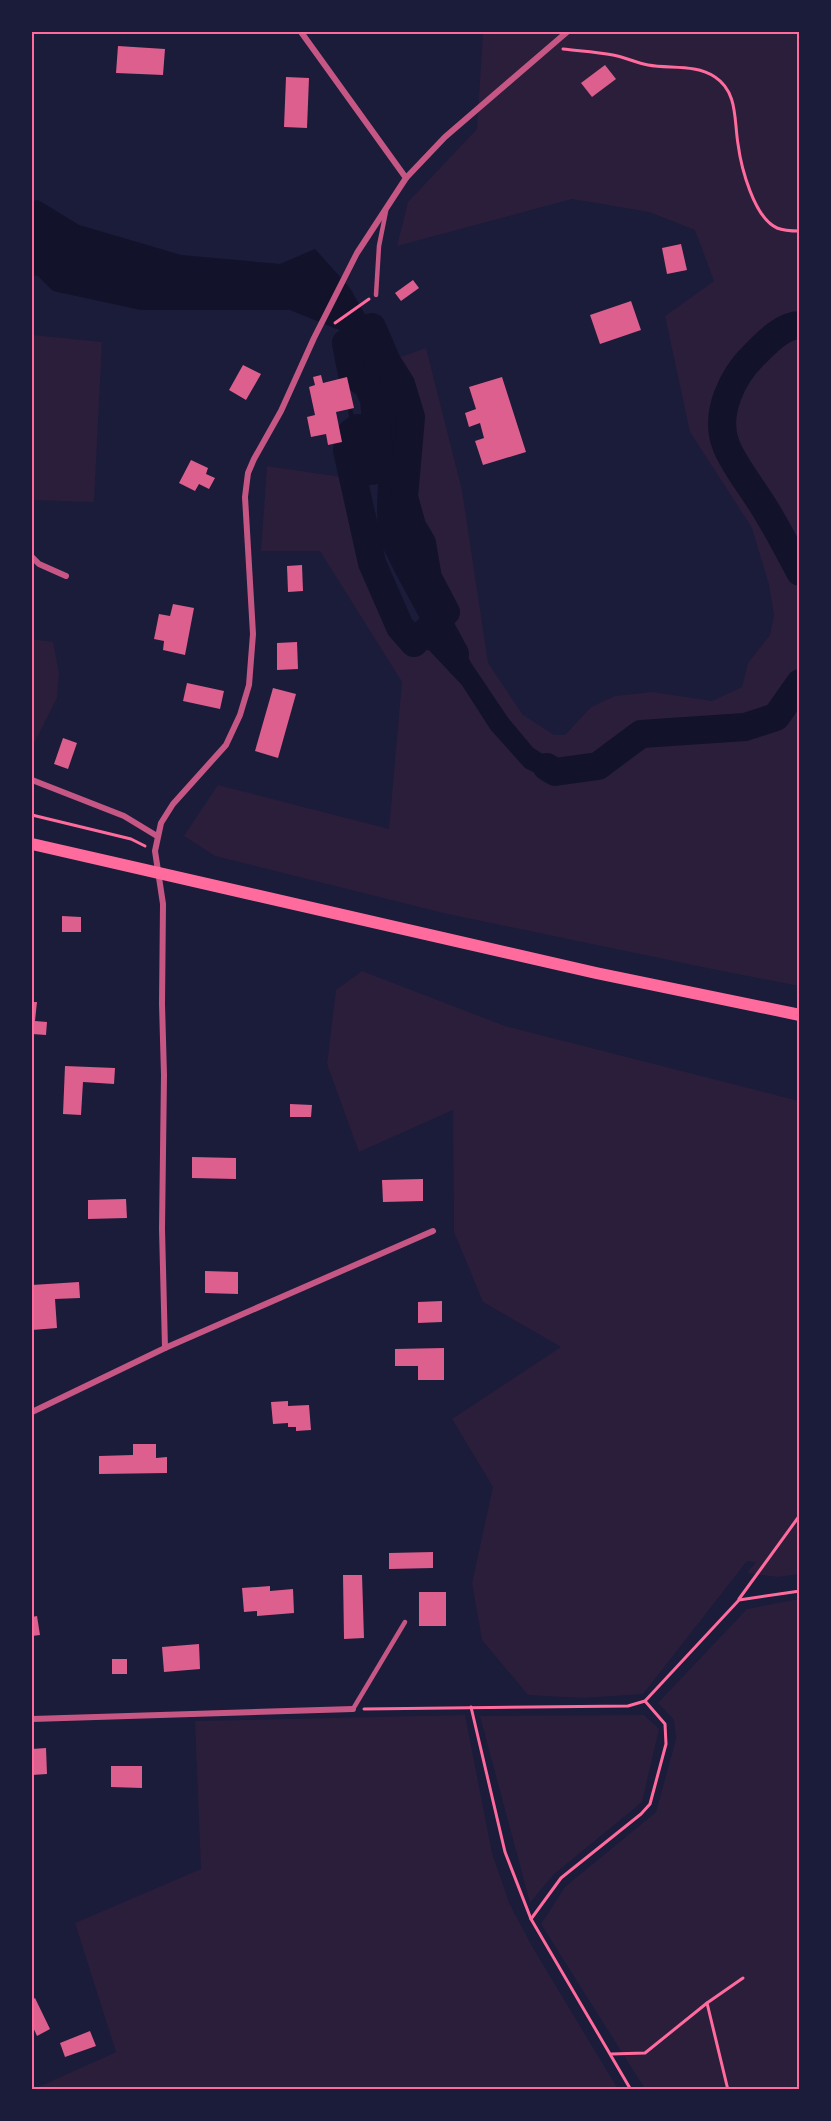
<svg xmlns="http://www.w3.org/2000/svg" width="831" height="2121" viewBox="0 0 831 2121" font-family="'Varela Round',sans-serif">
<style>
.green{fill:#2a1e3b}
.water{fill:#12122b}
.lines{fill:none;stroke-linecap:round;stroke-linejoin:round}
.stream{stroke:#12122b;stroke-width:4.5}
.river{stroke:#12122b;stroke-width:28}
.building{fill:#dd5f8e}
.path{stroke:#ff6b9d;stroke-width:3}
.service{stroke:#c65784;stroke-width:4.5}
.minor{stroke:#c65784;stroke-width:6}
.secondary{stroke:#ff6b9d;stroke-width:12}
.neatline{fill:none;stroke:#ff6b9d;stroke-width:2}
</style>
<rect width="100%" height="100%" fill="#1b1b3a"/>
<g class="green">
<polygon points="483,32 799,32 799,986 707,968 443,913 215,856 184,836 218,785 389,829 402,682 320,551 261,551 267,466 355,479 372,563 400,627 414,643 430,651 462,685 491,730 554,761 533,748 508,718 471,663 428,578 422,543 412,526 404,497 411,417 401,384 387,362 426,348 462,490 488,663 522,714 554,735 565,735 591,707 615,696 653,692 712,701 742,687 748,663 770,635 774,615 769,585 752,528 690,432 665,316 714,281 695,230 649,212 572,199 397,246 408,202 477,129"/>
<polygon points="33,335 102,342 94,502 32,500"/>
<polygon points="32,639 53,642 59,673 57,698 32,747"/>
<polygon points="362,971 505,1026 799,1101 799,1574 778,1577 747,1573 756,1562 747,1561 643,1694 584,1698 528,1695 482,1640 472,1583 493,1487 452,1419 561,1347 483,1302 454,1232 453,1110 359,1152 327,1064 336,990"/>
<polygon points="799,1599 799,2089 645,2089 541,1924 565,1887 656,1812 676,1739 674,1720 658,1703 747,1609"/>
<polygon points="465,1715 492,1853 510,1905 533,1948 618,2089 34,2089 116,2052 75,1923 201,1869 195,1721"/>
<polygon points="644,1715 659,1729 642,1802 553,1875 530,1903 480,1716"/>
</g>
<g class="water">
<polygon points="38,200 79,225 181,255 280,264 315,249 350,288 372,327 346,343 344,332 290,310 141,310 53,291 38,276 32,275 32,201"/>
<polygon points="446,612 471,663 508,718 533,748 554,761 580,760 587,776 557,784 525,768 491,730 462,685 430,651 414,643"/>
</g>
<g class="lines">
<g class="stream">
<polyline points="347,380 368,352"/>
<polyline points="350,409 355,430"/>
</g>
<g class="river">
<polyline points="337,306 343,309 356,326 395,417 391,509 392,535 407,565 455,654"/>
<path d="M 800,325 C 783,325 766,343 755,354 C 732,376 714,414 726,445 C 732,462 752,488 762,504 C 776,526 788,549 800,572"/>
<polygon points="372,327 387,362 401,384 411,417 404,497 412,526 422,543 428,578 446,612 414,643 400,627 372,563 347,450 351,433 358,428 363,439 365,457 372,471 380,469 374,399 367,385 352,374 346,343"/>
<polyline points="547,767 555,772 598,766 641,734 745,727 776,717 800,683"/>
</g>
</g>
<g class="building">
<polygon points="118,46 165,49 163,75 116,73"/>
<polygon points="605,65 616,79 592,97 581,83"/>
<polygon points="286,77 309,78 307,128 284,127"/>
<polygon points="681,244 687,270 667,274 662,248"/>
<polygon points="413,280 419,288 401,301 395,293"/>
<polygon points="631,301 641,330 600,344 590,315"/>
<polygon points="243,365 261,374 246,400 229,390"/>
<polygon points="321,375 323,383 347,377 354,408 336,412 342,442 328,445 326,434 311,437 307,417 315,415 309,387 315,385 313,377"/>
<polygon points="502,377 526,452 483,465 475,441 484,438 480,423 469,427 465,413 476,409 469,387"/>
<polygon points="191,460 208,468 206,474 215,478 209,489 199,484 195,491 179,483"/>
<polygon points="302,565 303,591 288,592 287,566"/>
<polygon points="173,604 194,608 185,655 163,650 164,641 154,639 159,614 170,616"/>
<polygon points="297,642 298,669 277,670 277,643"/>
<polygon points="187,683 224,691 220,709 183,701"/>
<polygon points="273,688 296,694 278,758 255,751"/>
<polygon points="63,738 77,743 68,769 54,764"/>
<polygon points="62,916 81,917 81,932 62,932"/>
<polygon points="32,1002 37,1002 35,1021 47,1022 46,1035 32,1034"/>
<polygon points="65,1066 115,1068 114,1084 83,1082 81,1115 63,1114"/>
<polygon points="290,1104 312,1105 311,1117 290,1117"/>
<polygon points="192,1157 236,1158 236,1179 192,1178"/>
<polygon points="423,1179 423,1201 383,1202 382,1180"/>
<polygon points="126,1199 127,1218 88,1219 88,1200"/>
<polygon points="205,1271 238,1272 238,1294 205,1293"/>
<polygon points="79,1282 80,1298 55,1299 57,1328 32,1330 32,1285"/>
<polygon points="442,1301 442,1322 418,1323 418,1302"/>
<polygon points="444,1348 444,1380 418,1380 418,1366 395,1366 395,1349"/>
<polygon points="288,1401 288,1406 309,1405 311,1430 296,1431 296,1427 288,1427 288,1423 273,1424 271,1402"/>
<polygon points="133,1444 156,1444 156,1458 167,1457 167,1473 99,1474 99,1456 133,1455"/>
<polygon points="433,1552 433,1568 389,1569 389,1553"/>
<polygon points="343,1575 362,1575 364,1638 344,1639"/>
<polygon points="270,1586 270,1591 293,1589 294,1613 257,1616 257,1611 244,1612 242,1588"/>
<rect x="419" y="1592" width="27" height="34"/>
<polygon points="37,1616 40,1635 32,1636 32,1617"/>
<polygon points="199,1644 200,1669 164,1672 162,1647"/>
<rect x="112" y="1659" width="15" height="15"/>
<polygon points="46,1748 47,1774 32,1775 32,1749"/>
<polygon points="111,1766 142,1766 142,1788 111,1787"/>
<polygon points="35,1998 50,2029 37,2036 32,2025 32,2000"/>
<polygon points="90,2031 96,2046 65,2057 60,2043"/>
</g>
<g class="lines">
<g class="path">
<path d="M 563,49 C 580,51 597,52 613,55 C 625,57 636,63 648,65 C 670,69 696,64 715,77 C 738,92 734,120 738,144 C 741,167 754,218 777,228 C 784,231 792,231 800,231"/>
<polyline points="335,323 369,299"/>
<polyline points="32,815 131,839 145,846"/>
<polyline points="739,1599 800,1515"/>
<polyline points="471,1707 505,1852 531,1919 631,2090"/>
<polyline points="364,1709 628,1706 645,1701 739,1600 800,1591"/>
<polyline points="531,1919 561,1878 641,1814 650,1804 666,1744 665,1724 645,1701"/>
<polyline points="707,2003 728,2090"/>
<polyline points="611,2054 645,2053 707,2003 743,1978"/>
</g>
<g class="service">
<polyline points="376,295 379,246 386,211"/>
<polyline points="353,1709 405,1622"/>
</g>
<g class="minor">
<polyline points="301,32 406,178"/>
<polyline points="32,557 39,564 66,576"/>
<polyline points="32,780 124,816 157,836"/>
<polyline points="165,1348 162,1229 164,1075 162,1004 163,904 155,851 161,823 173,804 226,745 240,715 249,685 253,634 245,497 248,473 254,459 281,411 314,338 357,253 406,178 445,137 567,32"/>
<polyline points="32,1412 165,1348 433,1231"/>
<polyline points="32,1719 353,1709"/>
</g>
<polyline class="secondary" points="32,844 596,973 800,1015"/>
</g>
<rect width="831" height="2121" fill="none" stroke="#1b1b3a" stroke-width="66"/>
<rect x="33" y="33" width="765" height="2055" class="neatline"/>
</svg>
